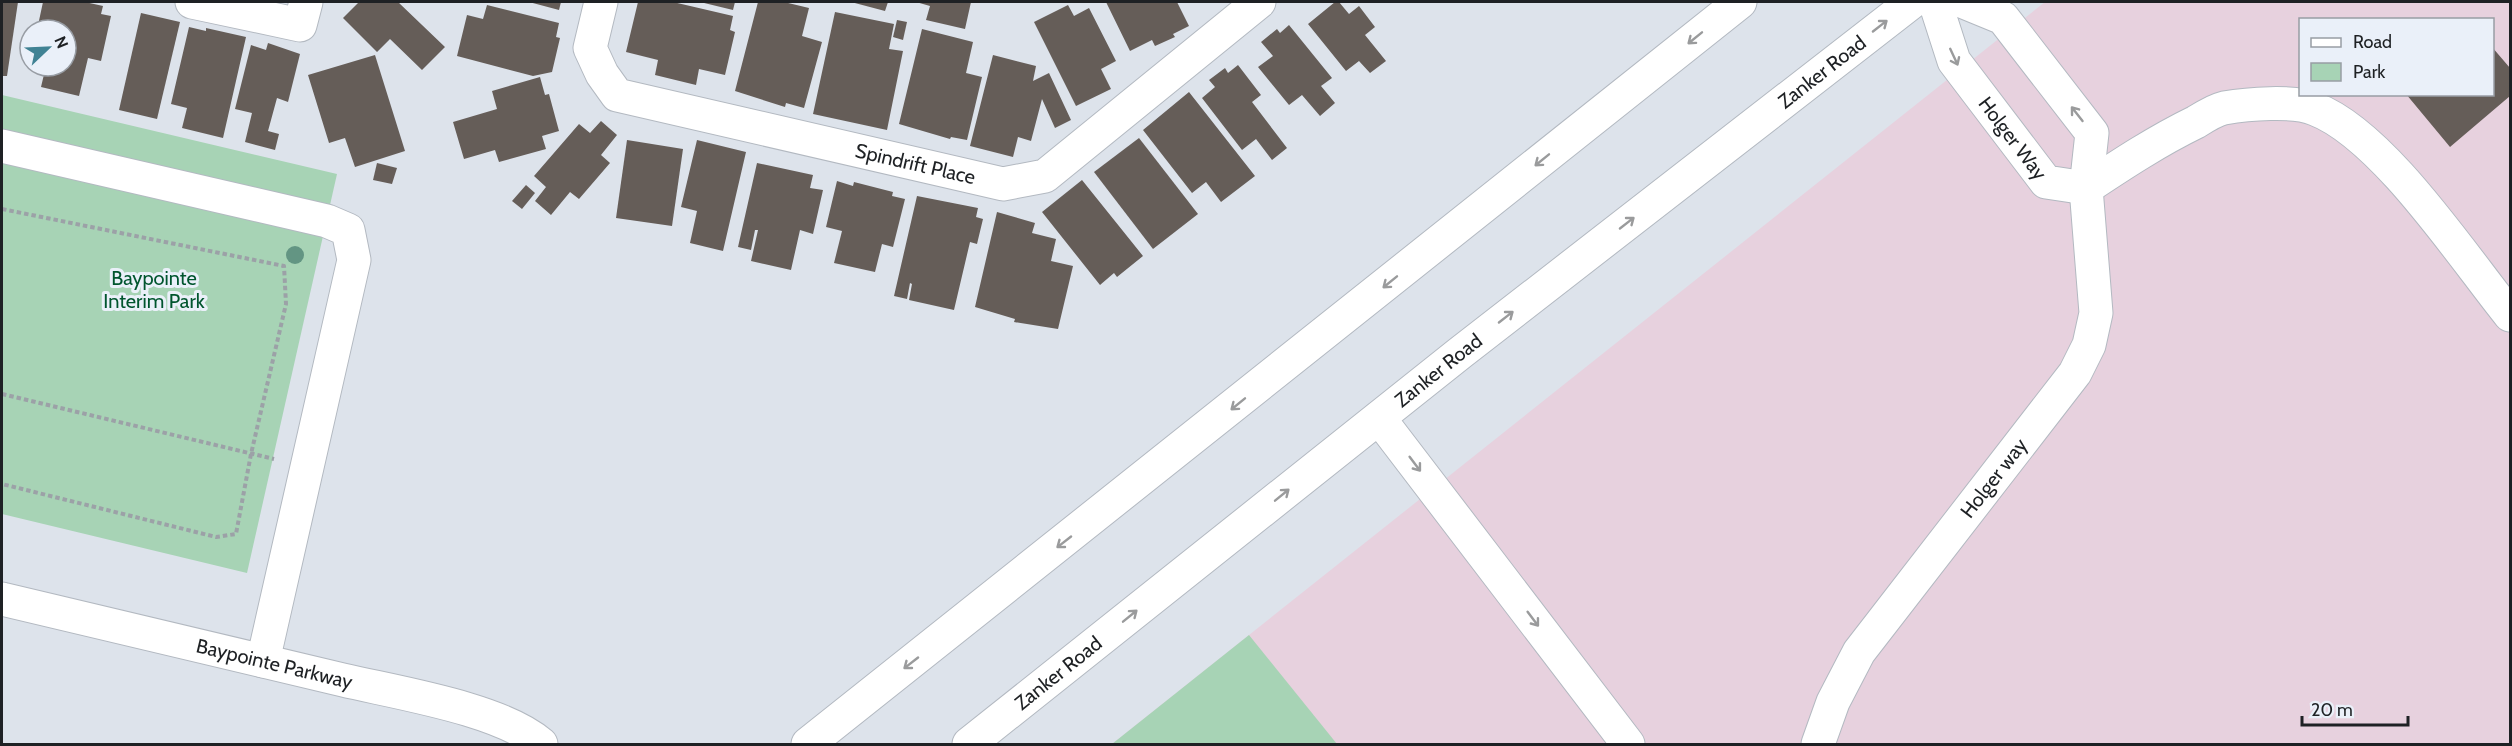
<svg xmlns="http://www.w3.org/2000/svg" width="2512" height="746" viewBox="0 0 2512 746" font-family="Cabin,sans-serif">
<style>
.industrial{fill:#e7d1de;fill-rule:evenodd}
.green{fill:#a7d3b5}
.building{fill:#655d58}
.lines{fill:none;stroke-linecap:round;stroke-linejoin:round}
.minor-casing{stroke:#b3b9c1;stroke-width:35}
.major-casing{stroke:#b3b9c1;stroke-width:35}
.path{stroke:#9ca1a7;stroke-width:4;stroke-dasharray:4.5 3;stroke-linecap:butt}
.minor{stroke:#fff;stroke-width:33}
.major{stroke:#fff;stroke-width:33}
.tree{fill:#639583}
.oneway{stroke:#9a9b9c}
.labels{text-anchor:middle;dominant-baseline:central;stroke-width:6;stroke-linejoin:round;paint-order:stroke}
.street-label{font-size:20px;fill:#1e2124;stroke:#eaf0f9}
.park-label{font-size:20px;fill:#00552e;stroke:#eaf0f9}
</style>
<rect width="100%" height="100%" fill="#dde3eb"/>
<path class="industrial" d="M 2045,2 L 2510,2 L 2510,744 L 1112,744 ZM 2300,20 L 2492,20 L 2492,94 L 2300,94 Z"/>
<g class="green">
<polygon points="2,95 337,174 247,573 2,514"/>
<polygon points="1249,635 1337,744 1112,744"/>
</g>
<g class="building">
<polygon points="2,2 18,2 7,76 2,76"/>
<polygon points="43,2 85,2 103,6 101,14 111,16 101,61 88,58 79,96 41,87 46,66 66,66 66,30 37,30"/>
<polygon points="359,2 398,2 445,47 422,70 390,39 377,52 343,18"/>
<polygon points="529,2 561,2 559,10"/>
<polygon points="638,2 673,2 733,16 730,30 735,32 725,75 699,69 696,85 655,75 658,60 626,52"/>
<polygon points="700,2 735,2 733,10"/>
<polygon points="758,2 784,2 809,8 802,36 822,42 804,108 786,103 785,107 735,91"/>
<polygon points="851,2 888,2 885,11"/>
<polygon points="916,2 971,2 965,29 926,20 930,6"/>
<polygon points="1106,2 1177,2 1189,26 1173,34 1175,37 1155,46 1152,40 1130,51"/>
<polygon points="1335,2 1339,2 1349,14 1359,6 1375,27 1365,35 1386,61 1370,73 1359,61 1346,71 1308,24"/>
<polygon points="487,5 559,23 556,37 560,38 552,72 533,76 457,56 467,15 483,19"/>
<polygon points="1068,5 1074,16 1089,8 1116,61 1101,69 1111,89 1076,106 1034,22"/>
<polygon points="835,12 894,24 889,49 903,51 887,130 813,114"/>
<polygon points="141,13 180,22 157,119 119,110"/>
<polygon points="897,20 907,22 903,40 893,37"/>
<polygon points="1289,25 1332,78 1321,86 1335,103 1320,116 1302,95 1289,105 1258,67 1273,56 1261,42 1277,29 1280,33"/>
<polygon points="189,27 206,31 206,28 246,37 223,138 182,128 187,108 171,104"/>
<polygon points="922,29 973,42 966,73 982,77 967,140 951,137 950,139 899,124"/>
<polygon points="268,43 300,54 288,102 277,98 268,131 279,134 275,150 245,142 252,113 235,109 251,45 266,50"/>
<polygon points="2492,47 2510,68 2510,96 2450,147 2406,94 2492,94"/>
<polygon points="375,55 405,151 355,167 345,138 329,143 308,75"/>
<polygon points="993,55 1036,66 1033,81 1049,73 1071,120 1055,128 1042,99 1031,141 1018,137 1013,157 970,146"/>
<polygon points="1238,65 1261,95 1252,102 1287,148 1272,160 1256,139 1242,150 1202,98 1215,87 1209,80 1225,68 1228,73"/>
<polygon points="540,77 545,95 549,94 559,131 542,136 546,149 499,162 495,150 464,159 453,122 497,109 492,91"/>
<polygon points="1189,92 1255,176 1221,202 1206,182 1192,193 1143,130"/>
<polygon points="601,121 617,135 601,155 610,163 579,199 570,192 551,215 535,201 546,187 534,176 579,124 590,133"/>
<polygon points="1139,138 1198,214 1153,249 1094,172"/>
<polygon points="627,140 683,149 672,226 616,218"/>
<polygon points="697,140 746,152 723,251 690,243 697,211 681,207"/>
<polygon points="377,163 397,168 392,184 373,180"/>
<polygon points="757,163 813,175 810,188 823,190 813,234 800,230 791,270 751,261 758,230 755,230 751,250 738,247"/>
<polygon points="1082,180 1143,256 1117,277 1114,273 1100,285 1042,212"/>
<polygon points="837,181 853,186 854,182 893,192 892,196 905,199 893,247 882,244 875,272 834,263 842,231 826,227"/>
<polygon points="526,185 535,193 522,209 512,201"/>
<polygon points="917,196 978,208 976,217 983,219 977,244 970,242 954,310 909,300 912,284 910,283 907,299 894,296"/>
<polygon points="997,212 1035,223 1032,233 1056,239 1051,261 1073,266 1058,329 1014,322 1015,319 975,307"/>
</g>
<g class="lines">
<defs>
<g id="minor">
<polyline points="192,2 300,25 306,2"/>
<path id="s1" d="M 601,2 L 590,48 L 602,74 L 617,95 L 1003,184 L 1045,176 L 1259,2"/>
<path id="s2" d="M 1935,2 L 1954,61 L 2046,182 L 2086,188"/>
<polyline points="2,146 327,221 348,230 354,260 263,661"/>
<path d="M 2086,188 C 2122,164 2157,141 2196,122 C 2204,117 2215,110 2224,108 C 2247,104 2294,100 2315,109 C 2383,135 2463,257 2510,315"/>
<polyline points="1379,418 1628,744"/>
<path id="s3" d="M 1818,744 L 1833,702 L 1859,652 L 2075,373 L 2089,345 L 2096,313 L 2086,188 L 2092,133 L 2003,18 L 1964,2"/>
</g>
<g id="major">
<path id="s4" d="M 2,599 C 116,626 230,653 343,680 C 398,693 501,709 541,744"/>
<polyline points="808,744 1740,2"/>
<path id="s5" d="M 969,744 L 1460,353 L 1912,2"/>
</g>
</defs>
<use href="#minor" class="minor-casing"/>
<use href="#major" class="major-casing"/>
<g class="path">
<polyline points="2,209 284,266 286,304 251,454 236,534 216,537 2,484"/>
<polyline points="2,394 274,459"/>
</g>
<use href="#minor" class="minor"/>
<use href="#major" class="major"/>
</g>
<circle class="tree" cx="295" cy="255" r="9"/>
<defs><path id="oneway-shaft" d="M-6 0H5M1.5-3L5.5 0L1.5 3" fill="none" stroke-width="1.6" stroke-linecap="round" stroke-linejoin="round" transform="scale(1.5)"/></defs>
<g class="oneway">
<use href="#oneway-shaft" transform="translate(1880 26) rotate(-38)"/>
<use href="#oneway-shaft" transform="translate(1695 38) rotate(141)"/>
<use href="#oneway-shaft" transform="translate(1954 57) rotate(65)"/>
<use href="#oneway-shaft" transform="translate(2077 114) rotate(-128)"/>
<use href="#oneway-shaft" transform="translate(1542 160) rotate(141)"/>
<use href="#oneway-shaft" transform="translate(1627 223) rotate(-38)"/>
<use href="#oneway-shaft" transform="translate(1390 282) rotate(141)"/>
<use href="#oneway-shaft" transform="translate(1506 317) rotate(-38)"/>
<use href="#oneway-shaft" transform="translate(1238 404) rotate(141)"/>
<use href="#oneway-shaft" transform="translate(1415 464) rotate(53)"/>
<use href="#oneway-shaft" transform="translate(1282 495) rotate(-39)"/>
<use href="#oneway-shaft" transform="translate(1064 542) rotate(142)"/>
<use href="#oneway-shaft" transform="translate(1130 616) rotate(-39)"/>
<use href="#oneway-shaft" transform="translate(1533 619) rotate(53)"/>
<use href="#oneway-shaft" transform="translate(911 663) rotate(142)"/>
</g>
<g class="labels">
<g class="street-label">
<text stroke="none"><textPath href="#s5" startOffset="1086">Zanker Road</textPath></text>
<text stroke="none"><textPath href="#s2" startOffset="159">Holger Way</textPath></text>
<text stroke="none"><textPath href="#s1" startOffset="408">Spindrift Place</textPath></text>
<text stroke="none"><textPath href="#s5" startOffset="600">Zanker Road</textPath></text>
<text stroke="none"><textPath href="#s3" startOffset="321">Holger way</textPath></text>
<text stroke="none"><textPath href="#s4" startOffset="280">Baypointe Parkway</textPath></text>
<text stroke="none"><textPath href="#s5" startOffset="114">Zanker Road</textPath></text>
</g>
<g class="park-label">
<text x="154" y="278">Baypointe<tspan x="154" dy="23">Interim Park</tspan></text>
</g>
</g>
<rect width="2512" height="746" fill="none" stroke="#1e2124" stroke-width="6"/>
<rect x="2299" y="18" width="195" height="78" fill="#eaf0f9" stroke="#989da4" stroke-width="1.5"/>
<rect x="2311" y="38" width="30" height="9" fill="#ffffff" stroke="#989da4" stroke-width="1.5"/>
<text x="2353" y="48" font-size="18" fill="#1e2124">Road</text>
<rect x="2311" y="63" width="30" height="18" fill="#a7d3b5" stroke="#989da4" stroke-width="1.5"/>
<text x="2353" y="78" font-size="18" fill="#1e2124">Park</text>
<g transform="translate(48 48) rotate(67)"><circle r="28" fill="#eaf0f9" stroke="#989da4" stroke-width="1.5"/>
<path d="M0-4.5L10 22L0 15L-10 22Z" fill="#408294"/>
<text y="-9" font-size="16" font-weight="bold" text-anchor="middle" fill="#1e2124">N</text>
</g>
<path d="M2302 716v9h106v-9" fill="none" stroke="#1e2124" stroke-width="3"/>
<text x="2311" y="716" font-size="18" fill="#1e2124" stroke="#eaf0f9" stroke-width="4.5" paint-order="stroke">20 m</text>
</svg>
